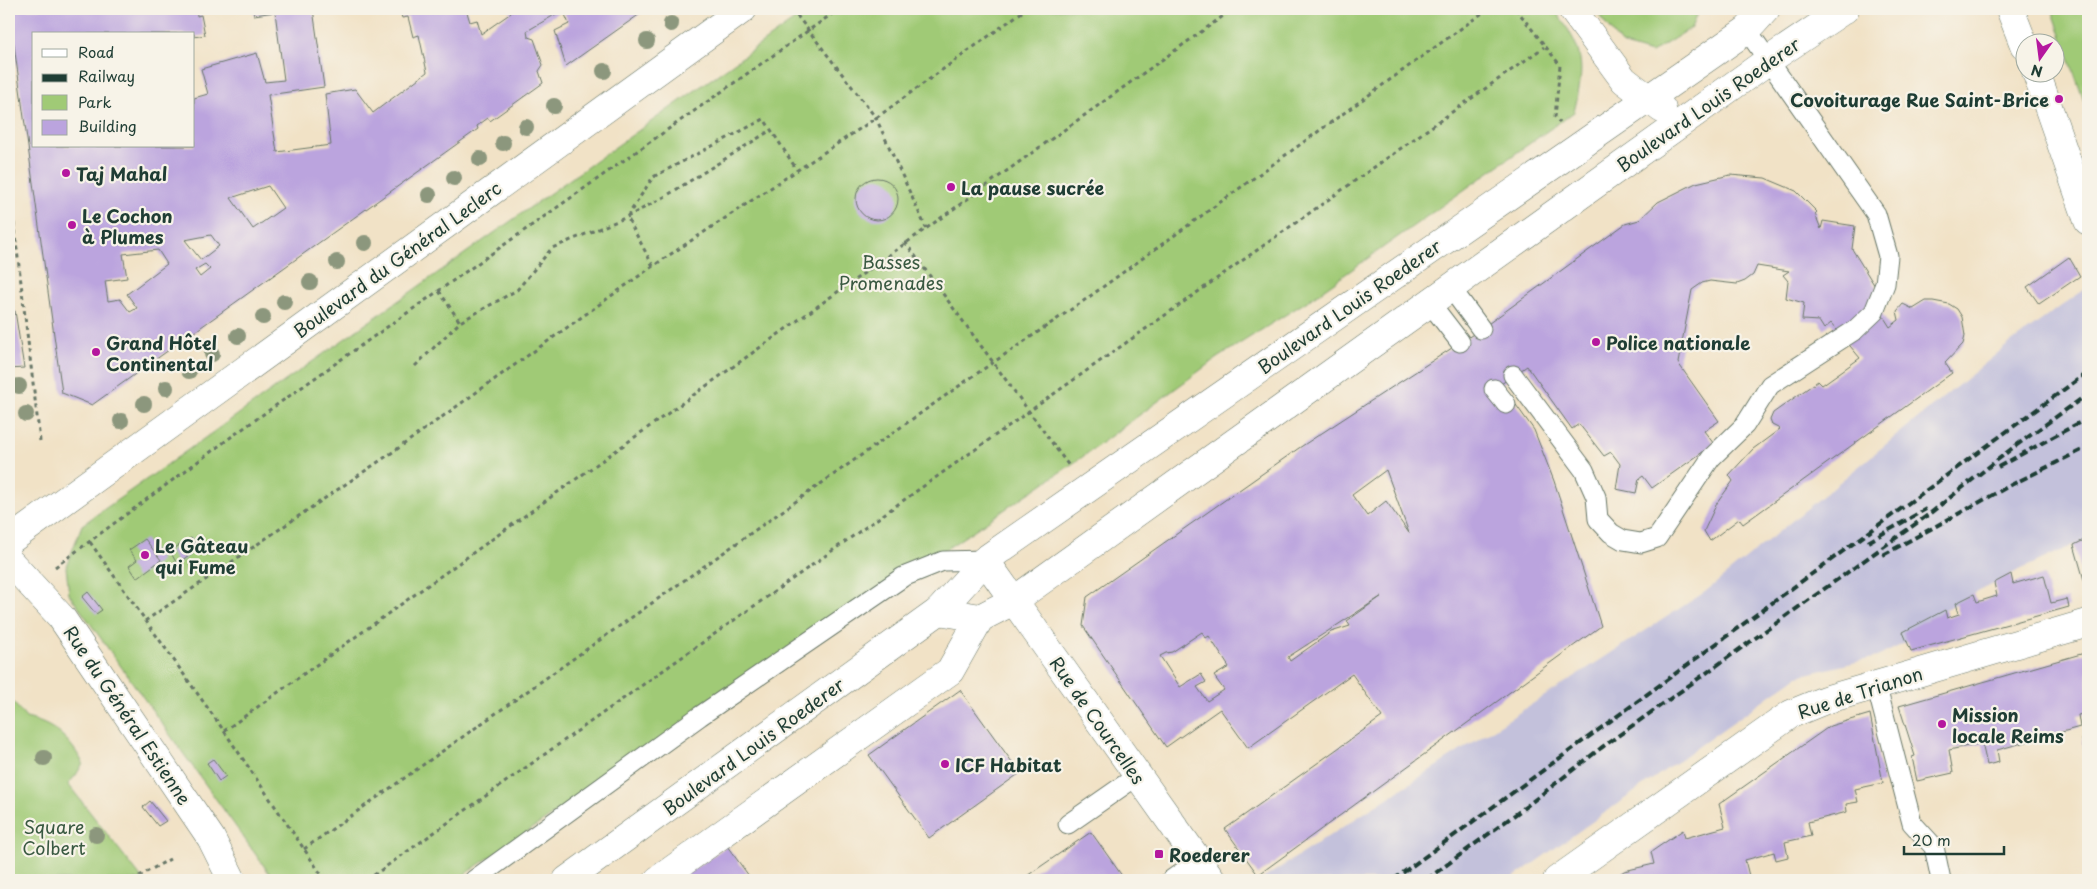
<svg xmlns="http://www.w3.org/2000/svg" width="2097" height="889" viewBox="0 0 2097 889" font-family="'Playpen Sans',sans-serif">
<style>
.industrial{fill:#c3c1db}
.green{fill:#a0ca76;stroke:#608455}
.building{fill:#bba4de;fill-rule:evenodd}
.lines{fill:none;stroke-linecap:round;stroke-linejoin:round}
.lane-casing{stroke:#687767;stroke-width:21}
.street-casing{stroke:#687767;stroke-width:29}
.secondary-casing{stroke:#687767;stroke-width:29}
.path{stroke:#687767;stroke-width:3;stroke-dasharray:4 4;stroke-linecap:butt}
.lane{stroke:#fff;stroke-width:19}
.street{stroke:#fff;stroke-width:28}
.secondary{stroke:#fff;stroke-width:28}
.rail{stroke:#1f3d34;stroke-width:4;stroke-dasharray:8 4;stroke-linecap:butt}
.tree{fill:#8c977d}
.poi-dot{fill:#b5179e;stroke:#f7f3e8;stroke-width:2}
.labels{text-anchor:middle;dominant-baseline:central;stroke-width:4.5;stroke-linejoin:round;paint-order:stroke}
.poi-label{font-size:18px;font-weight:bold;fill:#1f3d34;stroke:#f7f3e8;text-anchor:start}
.street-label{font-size:18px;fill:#1f3d34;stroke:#f7f3e8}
.park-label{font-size:18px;fill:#395941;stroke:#f7f3e8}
</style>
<rect width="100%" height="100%" fill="#f7f3e8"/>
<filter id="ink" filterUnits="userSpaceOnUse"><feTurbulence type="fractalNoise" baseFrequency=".02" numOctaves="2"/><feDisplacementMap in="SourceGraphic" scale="10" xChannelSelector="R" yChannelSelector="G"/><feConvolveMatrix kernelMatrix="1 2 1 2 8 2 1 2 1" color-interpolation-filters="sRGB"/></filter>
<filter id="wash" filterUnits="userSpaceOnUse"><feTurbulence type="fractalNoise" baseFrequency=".0096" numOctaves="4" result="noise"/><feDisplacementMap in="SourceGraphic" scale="20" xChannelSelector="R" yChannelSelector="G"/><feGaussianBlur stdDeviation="1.12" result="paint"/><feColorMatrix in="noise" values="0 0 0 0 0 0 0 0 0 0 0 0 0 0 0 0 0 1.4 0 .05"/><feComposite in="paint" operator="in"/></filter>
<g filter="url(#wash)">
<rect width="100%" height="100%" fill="#f1e2c6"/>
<polygon class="industrial" points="2088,287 2088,538 2011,574 1904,632 1907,642 1877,657 1798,676 1510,880 1261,880 1705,592 2010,343"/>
<g class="green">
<path d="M 810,9 L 1554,9 C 1584,50 1586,63 1574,112 L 1309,300 L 1217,358 L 1081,458 L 456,880 L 274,880 L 69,594 L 66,567 L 82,525 Z"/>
<polygon points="1594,9 1699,9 1691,28 1651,53 1621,44"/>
<polygon points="2052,9 2088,9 2088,113"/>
<path d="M 9,697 L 26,718 C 54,724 69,738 83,763 L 76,775 L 68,784 L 143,880 L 9,880 Z"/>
</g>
<g id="blocks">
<g class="building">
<path d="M 9,9 L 196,9 L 197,16 L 201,15 L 205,35 L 194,37 L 194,34 L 34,34 L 34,146 L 194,146 L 194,98 L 208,94 L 201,69 L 257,53 L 265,82 L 284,80 L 275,12 L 254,15 L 253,9 L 313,9 L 324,87 L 268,95 L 277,152 L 331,145 L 325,94 L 355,89 L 373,113 L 427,72 L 419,35 L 413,37 L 408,17 L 402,18 L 399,9 L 466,9 L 470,22 L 477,20 L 481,34 L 511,13 L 509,9 L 647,9 L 566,66 L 555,31 L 569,24 L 563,10 L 527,31 L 528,37 L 534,39 L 543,65 L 539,71 L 543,83 L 490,121 L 488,118 L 477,126 L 478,129 L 92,405 L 62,393 ZM 268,186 L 283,208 L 253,229 L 231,198 ZM 211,235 L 219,246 L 201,260 L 185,240 ZM 158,250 L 167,264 L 127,294 L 137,308 L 130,312 L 120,299 L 108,301 L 105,281 L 127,278 L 123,254 ZM 205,264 L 210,269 L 200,277 L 195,270 Z"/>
<path d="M 1730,175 L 1765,178 L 1796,191 L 1817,212 L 1815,214 L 1821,229 L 1823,221 L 1855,226 L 1852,249 L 1878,291 L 1871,297 L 1890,327 L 1899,320 L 1897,311 L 1903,304 L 1913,309 L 1926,301 L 1933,301 L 1949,304 L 1957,309 L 1962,317 L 1965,336 L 1963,344 L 1945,363 L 1952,373 L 1743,524 L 1739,519 L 1710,541 L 1704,531 L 1717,503 L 1733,481 L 1729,475 L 1753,449 L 1780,429 L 1772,425 L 1770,420 L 1773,413 L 1818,381 L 1822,385 L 1860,358 L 1831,323 L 1824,329 L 1819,321 L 1802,320 L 1804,303 L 1786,298 L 1788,281 L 1783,275 L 1789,271 L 1757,266 L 1753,275 L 1745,281 L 1737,284 L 1710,281 L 1702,283 L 1692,290 L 1678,363 L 1719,421 L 1704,431 L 1714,444 L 1652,488 L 1643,476 L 1639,479 L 1636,493 L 1616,489 L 1620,464 L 1611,452 L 1604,456 L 1579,424 L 1572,429 L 1527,366 L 1501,384 L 1534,430 L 1554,481 L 1601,626 L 1258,875 L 1225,829 L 1382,717 L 1352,674 L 1248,748 L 1220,709 L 1166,747 L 1083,626 L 1087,597 L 1299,448 L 1481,329 L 1625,224 L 1639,220 L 1658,202 L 1696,183 ZM 1386,470 L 1409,533 L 1386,501 L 1367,516 L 1352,495 ZM 1382,596 L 1347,621 L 1350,626 L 1331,632 L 1290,661 L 1288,657 ZM 1202,632 L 1206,638 L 1209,636 L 1229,667 L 1214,676 L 1224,690 L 1207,701 L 1197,687 L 1206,682 L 1201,674 L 1180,687 L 1160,656 L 1166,653 L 1172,652 Z"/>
<circle cx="877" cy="199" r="21"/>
<polygon points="2069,257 2080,276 2039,304 2027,287"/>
<polygon points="9,311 15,311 24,368 9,369"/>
<polygon points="191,538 197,549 177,564 170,551"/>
<polygon points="2088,538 2088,594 2074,545"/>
<polygon points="145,539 161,560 137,578 129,566 137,560 129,550"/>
<polygon points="2011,574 2013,584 2044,575 2051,603 2067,599 2069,607 1911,651 1903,632 1945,610 1947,618 1959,614 1956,603 1974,594 1977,602 1997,596 1994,583"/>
<polygon points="88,592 102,610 96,614 82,597"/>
<polygon points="2088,652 2088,713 2078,715 2080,727 1997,750 1999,762 1987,765 1982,743 1949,750 1953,773 1917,781 1912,757 1915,756 1899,706"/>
<polygon points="960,690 1020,773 929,838 869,755"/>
<polygon points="1870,714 1883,783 1855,789 1858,802 1846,804 1847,812 1808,822 1811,836 1785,842 1788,857 1776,860 1774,852 1745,860 1750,880 1611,880 1624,871 1654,864 1651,852 1683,830 1685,838 1725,827 1719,804 1830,726"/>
<polygon points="2088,738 2088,770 2087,770 2082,739"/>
<polygon points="213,759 226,776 219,781 207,763"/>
<polygon points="150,801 166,821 158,826 143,807"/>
<polygon points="1091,832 1125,880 1021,880"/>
<polygon points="727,846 752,880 678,880"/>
</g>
</g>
</g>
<g filter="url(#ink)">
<use href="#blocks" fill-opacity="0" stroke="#687767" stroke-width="1"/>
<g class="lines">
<defs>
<g id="lane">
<polyline points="1451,288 1481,329"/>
<polyline points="1430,303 1460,342"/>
<polyline points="1513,375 1584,470 1596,497 1598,519 1611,533 1623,540 1641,543 1657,538 1711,458 1745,425 1770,385 1855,330 1874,312 1885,284 1888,256 1876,214 1747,30"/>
<polyline points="1494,389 1506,404"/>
<polyline points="1876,684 1912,823 1934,847 1941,880"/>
<polyline points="1068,824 1137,776"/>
<polyline points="474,880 700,716 903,577 943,561 985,560"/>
<polyline points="1171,880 1198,861"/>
</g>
<g id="street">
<polyline points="2010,9 2024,45"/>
<polyline points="2036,72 2088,221"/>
<polyline points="985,560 1212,880"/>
<polyline points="9,561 61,617 211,838 232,880"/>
<polyline points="658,880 950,671 980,618"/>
<polyline points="1557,880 1791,714 1825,700 2088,623"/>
</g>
<g id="secondary">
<polyline points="1572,9 1624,80 1662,109"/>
<polyline points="9,541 743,9"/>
<polyline points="939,611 980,618 1013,601 1769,60 1845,9"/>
<polyline points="567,880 939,611 985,560 1747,30 1766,9"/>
</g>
</defs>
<use href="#lane" class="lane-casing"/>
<use href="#street" class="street-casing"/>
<use href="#secondary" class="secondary-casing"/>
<g class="path">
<polyline points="792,9 876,118 926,228"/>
<polyline points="1516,9 1560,65 1555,117 1560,123"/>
<polyline points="9,183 40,441"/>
<polyline points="905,242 1069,466"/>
<polyline points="653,266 627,217 653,177 764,119 797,170"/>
<polyline points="439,291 460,322"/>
<polyline points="415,366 460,322 517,290 552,248 627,217 666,196 771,130"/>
<polyline points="90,542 224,731 325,880"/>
<polyline points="55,567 231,437 839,9"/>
<polyline points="145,621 400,447 653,266 876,118 1026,9"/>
<polyline points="224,731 1233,9"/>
<polyline points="304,849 969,379 1082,302 1488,9"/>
<polyline points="132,880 170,859"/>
<polyline points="367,880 1544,47"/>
</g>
<use href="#lane" class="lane"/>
<use href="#street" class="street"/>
<use href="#secondary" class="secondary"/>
<g class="rail">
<polyline points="1998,467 2088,418"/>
<polyline points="1868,542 1926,509"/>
<polyline points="1883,555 2011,485 2088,447"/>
<polyline points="1393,880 2088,372"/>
<polyline points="1426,880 1528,805 1601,748 1928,515 2010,450 2088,394"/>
</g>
</g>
<g class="tree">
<circle cx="671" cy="24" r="8"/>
<circle cx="647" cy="41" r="8"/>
<circle cx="604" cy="71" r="8"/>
<circle cx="554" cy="106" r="8"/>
<circle cx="526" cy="127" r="8"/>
<circle cx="503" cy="143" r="8"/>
<circle cx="480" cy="159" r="8"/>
<circle cx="454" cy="178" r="8"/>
<circle cx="429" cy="195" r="8"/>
<circle cx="365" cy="243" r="8"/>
<circle cx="337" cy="262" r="8"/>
<circle cx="310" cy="282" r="8"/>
<circle cx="284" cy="302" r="8"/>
<circle cx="263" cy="317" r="8"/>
<circle cx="238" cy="336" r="8"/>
<circle cx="212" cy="354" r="8"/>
<circle cx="189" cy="371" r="8"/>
<circle cx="19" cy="386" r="8"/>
<circle cx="166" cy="388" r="8"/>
<circle cx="144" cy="404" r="8"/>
<circle cx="26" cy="414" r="8"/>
<circle cx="121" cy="421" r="8"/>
<circle cx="44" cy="758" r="8"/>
<circle cx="96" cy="835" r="8"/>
</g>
</g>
<g class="poi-dot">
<circle cx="2059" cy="99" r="5"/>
<circle cx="66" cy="173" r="5"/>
<circle cx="951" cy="187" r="5"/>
<circle cx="72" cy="225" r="5"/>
<circle cx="1596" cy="342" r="5"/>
<circle cx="96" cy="352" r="5"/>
<circle cx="145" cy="555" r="5"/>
<circle cx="1942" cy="724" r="5"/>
<circle cx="945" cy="764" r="5"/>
<rect x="1154" y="849" width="10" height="10" rx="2.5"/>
</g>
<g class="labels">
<g class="poi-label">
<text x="2049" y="99" text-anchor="end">Covoiturage Rue Saint-Brice</text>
<text x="76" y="173">Taj Mahal</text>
<text x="961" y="187">La pause sucrée</text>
<text x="82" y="215">Le Cochon<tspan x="82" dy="21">à Plumes</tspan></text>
<text x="106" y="342">Grand Hôtel<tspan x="106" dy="21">Continental</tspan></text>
<text x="1606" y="342">Police nationale</text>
<text x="155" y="545">Le Gâteau<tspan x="155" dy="21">qui Fume</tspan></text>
<text x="1952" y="714">Mission<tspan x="1952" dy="21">locale Reims</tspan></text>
<text x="955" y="764">ICF Habitat</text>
<text x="1169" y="854">Roederer</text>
</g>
<g class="street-label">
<text transform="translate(1708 104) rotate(-35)">Boulevard Louis Roederer</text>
<text transform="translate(397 259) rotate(-36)">Boulevard du Général Leclerc</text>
<text transform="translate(1349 306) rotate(-35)">Boulevard Louis Roederer</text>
<text transform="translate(1860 692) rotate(-18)">Rue de Trianon</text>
<text transform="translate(128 715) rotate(56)">Rue du Général Estienne</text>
<text transform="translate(1098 720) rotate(55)">Rue de Courcelles</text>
<text transform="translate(753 746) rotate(-36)">Boulevard Louis Roederer</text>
</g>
<g class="park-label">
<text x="891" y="261">Basses<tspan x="891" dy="21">Promenades</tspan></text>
<text x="54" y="826">Square<tspan x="54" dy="21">Colbert</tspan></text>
</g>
</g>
<rect width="2097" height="889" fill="none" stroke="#f7f3e8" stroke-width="30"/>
<rect x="32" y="32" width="162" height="115" fill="#f7f3e8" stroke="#a1aaa0"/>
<rect x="42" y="49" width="25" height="8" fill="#ffffff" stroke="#a1aaa0"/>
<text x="78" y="58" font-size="15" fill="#1f3d34">Road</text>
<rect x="42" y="74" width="25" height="8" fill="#1f3d34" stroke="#a1aaa0"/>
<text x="78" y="82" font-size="15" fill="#1f3d34">Railway</text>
<rect x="42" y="95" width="25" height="15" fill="#a0ca76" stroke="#a1aaa0"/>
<text x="78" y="108" font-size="15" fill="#1f3d34">Park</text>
<rect x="42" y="120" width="25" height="15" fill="#bba4de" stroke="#a1aaa0"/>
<text x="78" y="132" font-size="15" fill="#1f3d34">Building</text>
<g transform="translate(2040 58) rotate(194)"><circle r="24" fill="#f7f3e8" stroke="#a1aaa0"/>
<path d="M0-4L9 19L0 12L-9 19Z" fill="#b5179e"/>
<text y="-8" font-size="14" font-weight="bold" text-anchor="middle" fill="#1f3d34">N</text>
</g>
<path d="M1904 846v8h100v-8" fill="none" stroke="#1f3d34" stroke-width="2.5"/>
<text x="1912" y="846" font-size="15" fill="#1f3d34" stroke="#f7f3e8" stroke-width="4" paint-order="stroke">20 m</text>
</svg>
